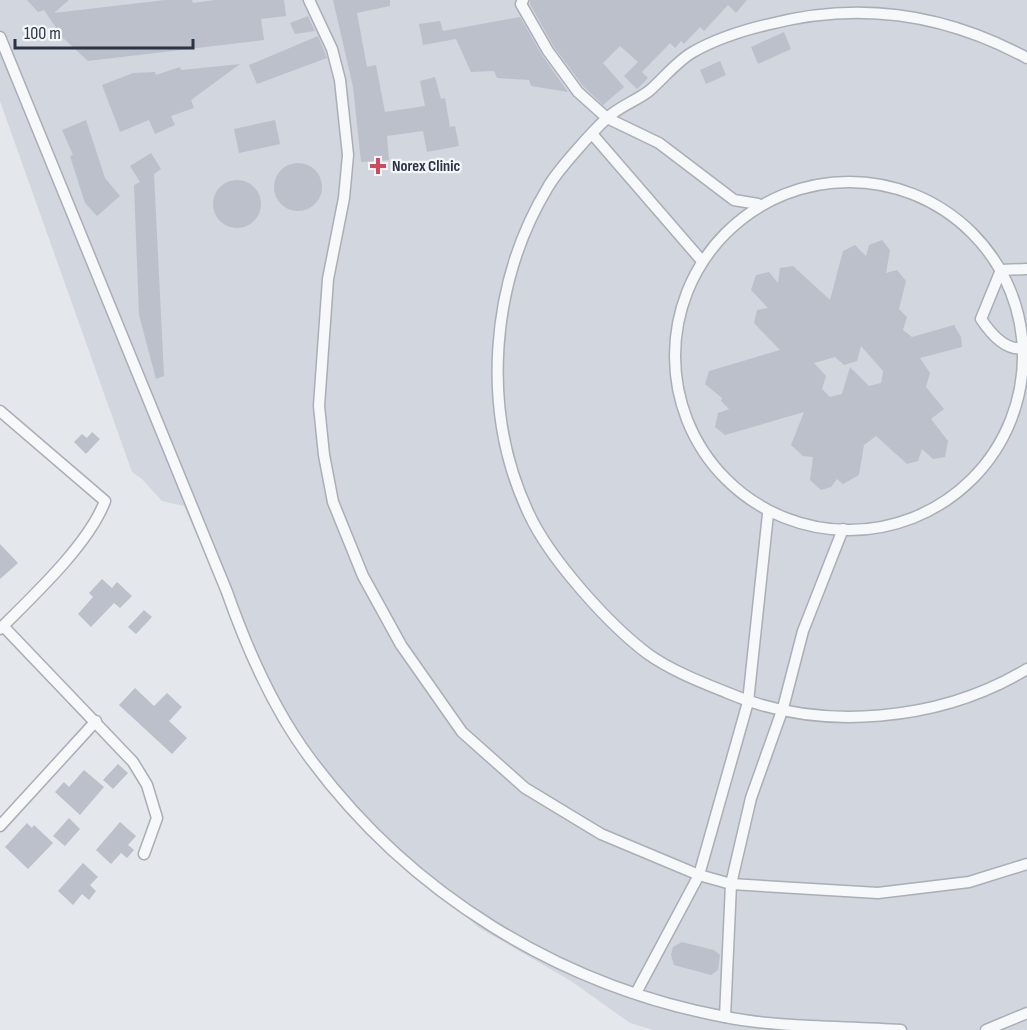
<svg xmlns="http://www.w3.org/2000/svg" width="1027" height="1030" viewBox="0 0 1027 1030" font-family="'Sofia Sans Condensed',sans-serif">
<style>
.built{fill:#d2d6de}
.building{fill:#bbc0ca;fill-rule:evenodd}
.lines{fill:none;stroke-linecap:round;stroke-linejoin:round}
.minor-casing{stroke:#a9aeb7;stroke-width:13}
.minor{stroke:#f7f8fa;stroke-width:10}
.poi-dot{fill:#d1495b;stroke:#f4f6f9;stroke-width:2}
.labels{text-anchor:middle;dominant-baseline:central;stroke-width:4.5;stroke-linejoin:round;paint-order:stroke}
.poi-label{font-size:16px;font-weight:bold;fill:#2b3445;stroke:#f4f6f9;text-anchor:start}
</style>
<rect width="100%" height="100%" fill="#e4e7ec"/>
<polygon class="built" points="0,0 1027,0 1027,1030 653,1030 630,1023 571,981 478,927 375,835 291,731 243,642 184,506 162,501 142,479 132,472 0,101"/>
<g class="building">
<polygon points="27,0 69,0 54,13 165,0 192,0 193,3 214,0 284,0 286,16 261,19 264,40 88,61 63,38 44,10 38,12"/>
<polygon points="333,0 390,0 390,6 357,13 367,67 376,65 385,112 425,106 420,81 435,77 441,99 445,98 450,127 455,126 459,146 427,152 423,131 387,136 389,160 361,162 353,87"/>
<polygon points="530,0 747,0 736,13 728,5 704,31 700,27 684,44 681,41 675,48 670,43 642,72 648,78 637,89 624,76 638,62 620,46 603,63 624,87 603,105 583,86 554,47 530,4"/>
<polygon points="308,16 315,31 295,34 290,23"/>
<polygon points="520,17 542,55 568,92 531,86 529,80 497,78 494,71 471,72 456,39 423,45 419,24 440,21 443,31"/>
<polygon points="784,32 791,49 758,64 751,47"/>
<polygon points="318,36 327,58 257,84 249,65"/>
<polygon points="720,61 726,75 706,84 700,70"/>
<polygon points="240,64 191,100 194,108 171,116 175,125 155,134 149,120 120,132 102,85 133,73 155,72 156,75 180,67 181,70"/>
<polygon points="86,120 105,178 120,196 97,216 85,203 70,156 73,155 62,130"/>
<polygon points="275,120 280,144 239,153 234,129"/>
<polygon points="151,153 161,169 154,174 164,376 156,379 139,315 134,185 140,182 130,166"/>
<circle cx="298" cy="187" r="24"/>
<circle cx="237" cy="204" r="24"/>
<path d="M 882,240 L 890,250 L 886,273 L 897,270 L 906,281 L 899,309 L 907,317 L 903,330 L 912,337 L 954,325 L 961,337 L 962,347 L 920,358 L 930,373 L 926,387 L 944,409 L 931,419 L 948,441 L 945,457 L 933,459 L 922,449 L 918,461 L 907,464 L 876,436 L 864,445 L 859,475 L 843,484 L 837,479 L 831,487 L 821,490 L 810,480 L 813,457 L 803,456 L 791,445 L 804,412 L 725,435 L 715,427 L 718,413 L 729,409 L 721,401 L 722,398 L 705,384 L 709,371 L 780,350 L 754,323 L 757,310 L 768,308 L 751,290 L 756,275 L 769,272 L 778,283 L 780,268 L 793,266 L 830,300 L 843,251 L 855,245 L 866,256 L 869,245 ZM 861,346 L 883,371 L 881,383 L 869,386 L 850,367 L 842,394 L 830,397 L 822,389 L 826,376 L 814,363 L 835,357 L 844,365 L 857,361 Z"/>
<polygon points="92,432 100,439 86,454 74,442 82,434 87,438"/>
<polygon points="0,544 18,563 0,579"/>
<polygon points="102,579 112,588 117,582 132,596 120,608 114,603 91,627 78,614 93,597 89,593"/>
<polygon points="144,610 152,617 136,634 128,627"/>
<polygon points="135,688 154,706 167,693 182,707 169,721 187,738 172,754 119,705"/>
<polygon points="118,764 128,773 113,789 103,780"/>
<polygon points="84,770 104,787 80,815 55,792 64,782 69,787"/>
<polygon points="69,818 80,829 65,846 53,836"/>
<polygon points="120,822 136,836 128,845 134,850 127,858 121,853 111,864 96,850"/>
<polygon points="27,823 32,828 34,825 53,843 28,869 5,847"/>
<polygon points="83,863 98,877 90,885 96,891 89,900 82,894 73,905 58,891"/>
<polygon points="682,942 714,950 720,955 718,970 711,975 674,965 671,955 673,947"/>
</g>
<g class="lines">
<defs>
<g id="minor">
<polyline points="309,0 332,49 340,80 348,155 344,198 328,279 319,406 324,455 333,502 363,576 401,645 462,732 525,788 601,834 699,875 731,884 878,893 969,882 1027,864"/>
<polyline points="523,0 521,4 548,51 578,92 607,118 659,143 734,200 758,204"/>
<path d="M 0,37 L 227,592 C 247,649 272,707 309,757 C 409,893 559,986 725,1017 C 782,1028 842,1026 901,1030"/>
<path d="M 1027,58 C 946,14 859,1 770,24 C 744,30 716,39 693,52 C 677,61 663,79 649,91 C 636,101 618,107 606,119 C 592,132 557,171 548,187 C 490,283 480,411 529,514 C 550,559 608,624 648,654 C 672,671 701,682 728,693 C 821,733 941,721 1027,669"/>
<polyline points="593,135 702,261"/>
<circle cx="849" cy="356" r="174"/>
<path d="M 1027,269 L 1001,270 L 981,319 C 991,334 1007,354 1027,347"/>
<path d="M 0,411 L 105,501 C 89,544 33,596 0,629"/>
<polyline points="3,626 133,762 147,785 157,818 144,854"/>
<polyline points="0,826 96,721"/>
<polyline points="636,993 699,875 748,702 768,514"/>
<polyline points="725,1017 731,884 751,798 783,708 803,631 843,529"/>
<polyline points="986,1030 1027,1013"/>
</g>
</defs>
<use href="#minor" class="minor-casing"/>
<use href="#minor" class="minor"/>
</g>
<path class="poi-dot" d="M375 157h6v6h6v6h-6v6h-6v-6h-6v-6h6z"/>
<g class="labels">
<g class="poi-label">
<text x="392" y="166">Norex Clinic</text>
</g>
</g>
<path d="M15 39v9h178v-9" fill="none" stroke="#2b3445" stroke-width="3"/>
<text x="24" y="39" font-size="18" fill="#2b3445" stroke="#f4f6f9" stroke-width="4.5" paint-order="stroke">100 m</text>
</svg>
